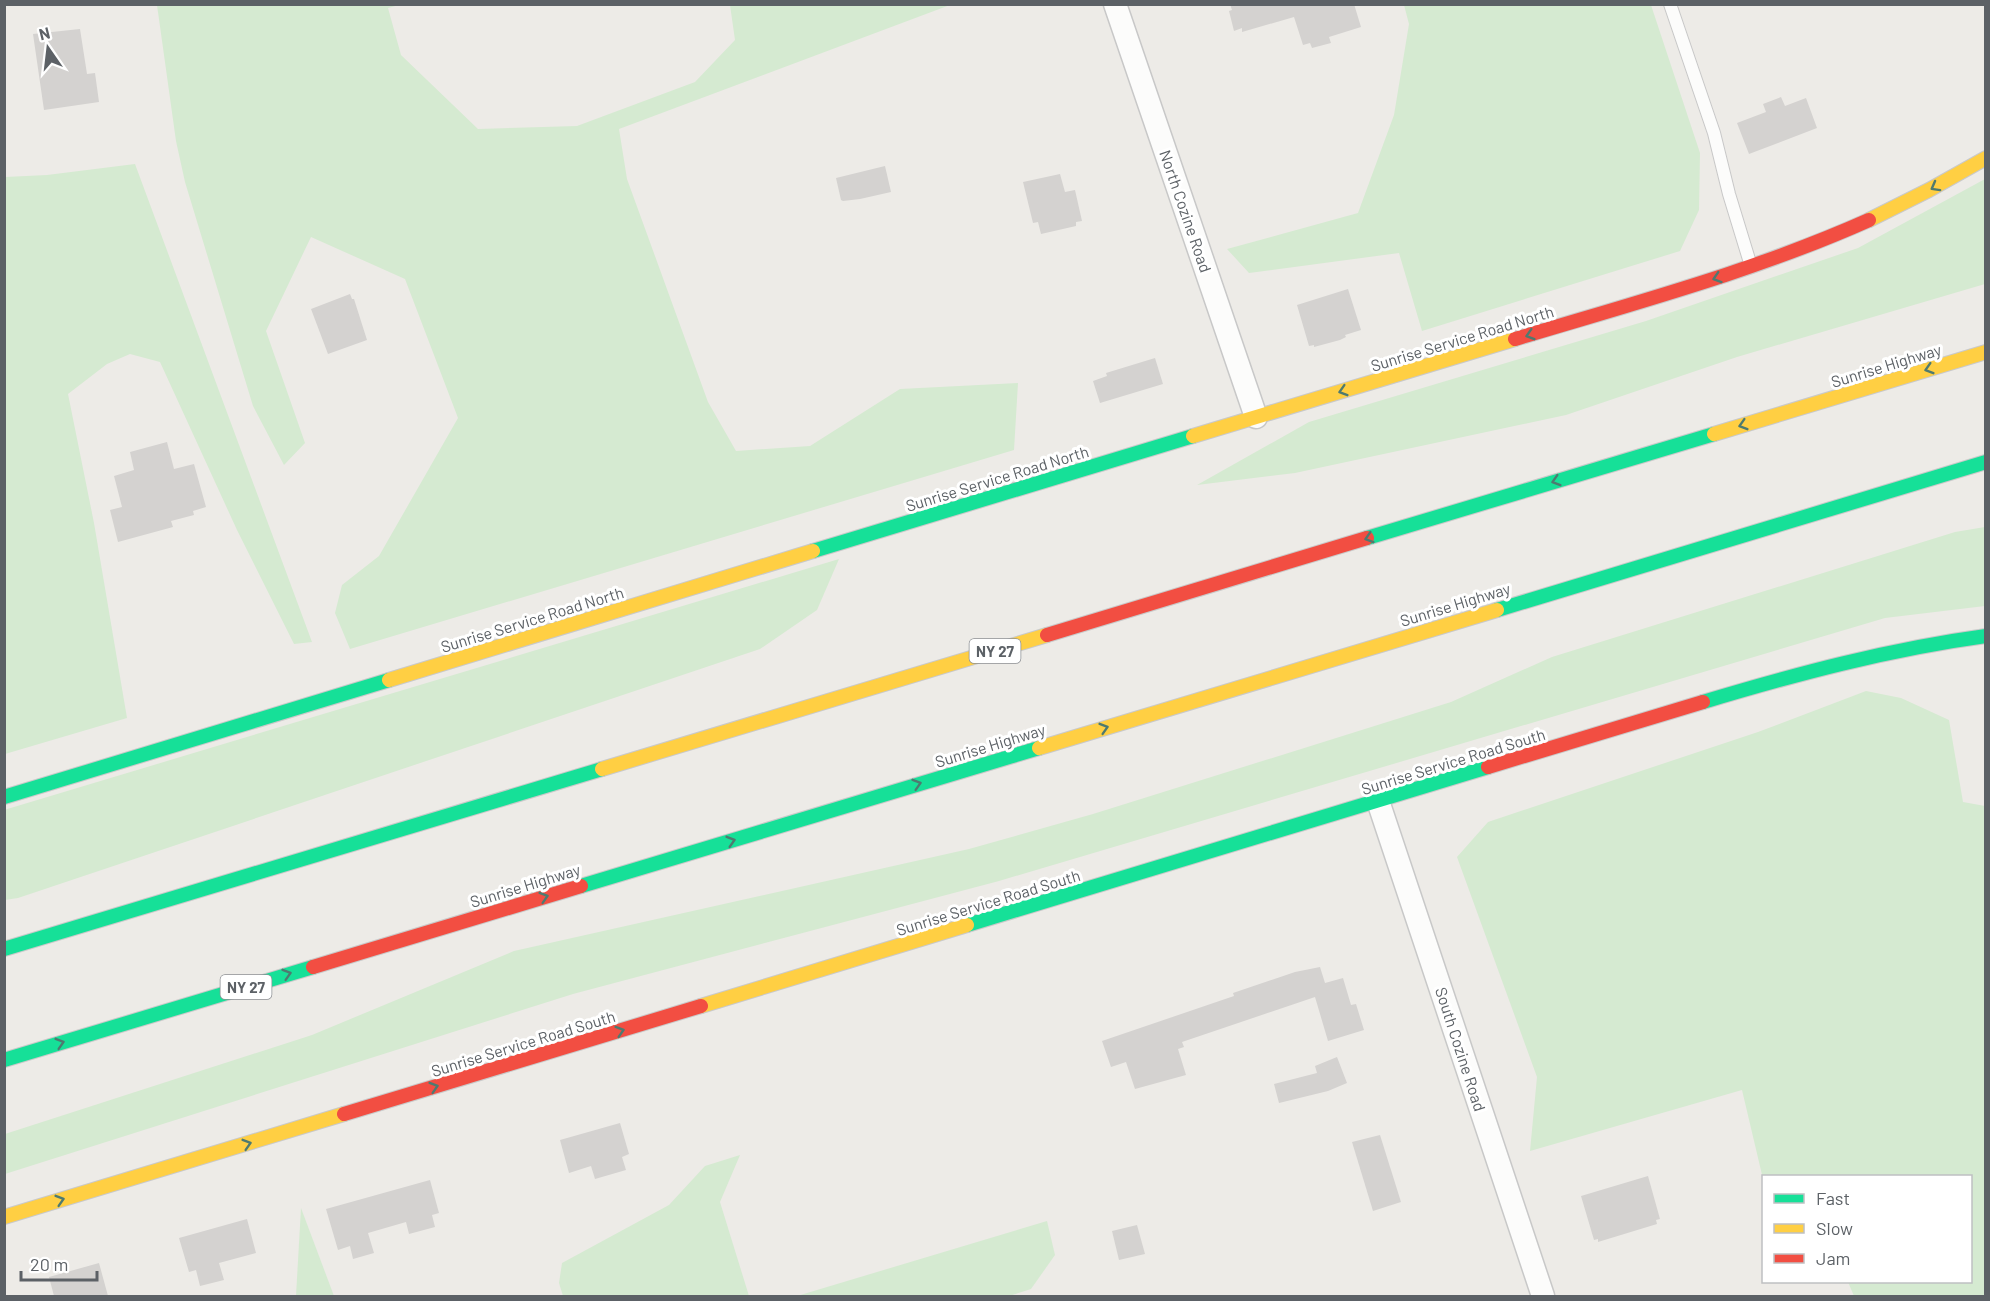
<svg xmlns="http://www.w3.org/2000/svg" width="1990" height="1301" viewBox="0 0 1990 1301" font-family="Barlow,sans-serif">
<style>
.green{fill:#d5ead1}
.building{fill:#d4d2d0}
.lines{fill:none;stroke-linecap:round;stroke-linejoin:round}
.lane-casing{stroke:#c8c8c8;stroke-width:14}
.street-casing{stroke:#c8c8c8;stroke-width:25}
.fast-casing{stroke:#c9c9c9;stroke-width:16}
.slow-casing{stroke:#c9c9c9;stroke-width:16}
.jam-casing{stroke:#c9c9c9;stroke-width:16}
.lane{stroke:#fcfcfb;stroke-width:12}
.street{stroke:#fcfcfb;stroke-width:22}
.fast{stroke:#16e098;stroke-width:14}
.slow{stroke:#ffcf43;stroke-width:14}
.jam{stroke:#f24e42;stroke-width:14}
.oneway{stroke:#4e7a70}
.labels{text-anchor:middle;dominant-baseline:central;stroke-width:6;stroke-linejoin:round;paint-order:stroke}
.shield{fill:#fff;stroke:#8d9094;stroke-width:1.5}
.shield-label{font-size:15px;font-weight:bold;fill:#5c6166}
.street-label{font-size:16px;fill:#5c6166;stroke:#fff}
</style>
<rect width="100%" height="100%" fill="#edebe7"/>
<g class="green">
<polygon points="157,5 399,5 388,8 401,55 478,129 577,126 695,82 735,40 730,5 950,5 619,129 627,179 708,402 736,451 810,446 900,389 1018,383 1014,450 350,649 335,613 342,585 379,556 458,418 405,279 311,237 266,331 305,443 284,465 253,406 185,182 176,141"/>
<polygon points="1404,5 1651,5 1700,153 1699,210 1680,251 1422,331 1399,253 1249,273 1227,249 1358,213 1394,115 1409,24"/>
<polygon points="135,164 312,642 294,644 237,530 160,362 130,354 107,364 68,394 94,523 127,718 5,754 5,177 47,175"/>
<polygon points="1985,179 1985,284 1737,357 1566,415 1295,473 1197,485 1309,422 1646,321 1858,248"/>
<polygon points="1985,527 1985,606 1885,618 999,881 573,994 5,1174 5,1134 312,1035 514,951 969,849 1093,814 1451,702 1552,657 1955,532"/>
<polygon points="839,559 817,610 760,649 18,898 5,900 4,810"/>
<polygon points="1866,691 1901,698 1949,720 1963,802 1985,806 1985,1296 1854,1296 1848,1282 1970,1282 1970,1176 1764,1176 1763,1179 1742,1090 1530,1151 1537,1077 1457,857 1488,822 1758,732"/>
<polygon points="740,1155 720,1202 749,1296 563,1296 559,1283 562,1263 669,1205 705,1166"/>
<polygon points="301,1208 334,1296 296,1296"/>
<polygon points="1047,1221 1055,1255 1031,1289 1009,1296 797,1296"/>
</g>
<g class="building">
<polygon points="1230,4 1316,4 1316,6 1354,4 1361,27 1329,37 1331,43 1312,48 1310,43 1303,45 1294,17 1242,32 1242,28 1234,31 1229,11 1232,10"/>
<polygon points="80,29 87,74 95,73 99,102 44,110 33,34"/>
<polygon points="1781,97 1785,106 1806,98 1817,128 1749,154 1737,123 1766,112 1763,104"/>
<polygon points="885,166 891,192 860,199 843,201 841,200 836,178"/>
<polygon points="1060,174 1065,192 1075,190 1082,221 1076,222 1076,226 1041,234 1038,222 1033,223 1023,182"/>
<polygon points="1348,289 1361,330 1345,335 1346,337 1340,340 1314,347 1314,345 1309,346 1297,305"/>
<polygon points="350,294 352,299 354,299 367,340 328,354 311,309"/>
<polygon points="1155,358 1163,384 1100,403 1093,381 1107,376 1106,373"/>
<polygon points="167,442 174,469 194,464 206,507 193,511 194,515 171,521 173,527 118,542 110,510 122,507 114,476 134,470 130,452"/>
<polygon points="1320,967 1325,983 1343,978 1351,1005 1356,1004 1364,1030 1328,1041 1315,997 1182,1042 1184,1047 1178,1049 1186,1075 1135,1089 1126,1062 1111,1067 1102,1041 1234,996 1233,993 1295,972"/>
<polygon points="1337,1057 1347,1083 1328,1091 1279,1103 1274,1084 1317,1073 1315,1066"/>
<polygon points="620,1123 629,1154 622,1157 626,1170 595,1179 591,1166 569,1173 560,1140"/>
<polygon points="1380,1135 1401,1202 1373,1211 1352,1142"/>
<polygon points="1648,1176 1660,1219 1656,1220 1657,1224 1598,1242 1598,1239 1594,1240 1581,1196"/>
<polygon points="430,1180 439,1213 432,1215 435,1227 409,1234 406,1222 368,1233 374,1253 353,1259 350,1246 338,1250 326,1209"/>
<polygon points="247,1219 256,1253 219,1263 224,1280 200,1286 196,1270 189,1272 179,1238"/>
<polygon points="1137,1225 1145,1254 1119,1260 1112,1231"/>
<polygon points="99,1263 108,1296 54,1296 49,1277"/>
</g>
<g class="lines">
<defs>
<polyline id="lane" points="1670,4 1714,133 1729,194 1751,266"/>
<g id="street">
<polyline points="1115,4 1256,417"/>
<polyline points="1378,801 1543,1296"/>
</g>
<g id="fast">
<polyline points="1367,538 1714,434"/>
<polyline points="813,551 1193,436"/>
<polyline points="1497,610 1986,462"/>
<path d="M 1703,702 C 1796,674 1890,649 1986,636"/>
<polyline points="4,797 389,680"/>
<polyline points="581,886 1039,748"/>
<polyline points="967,925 1488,767"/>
<polyline points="4,949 602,769"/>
<polyline points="4,1060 313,967"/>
</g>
<g id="slow">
<polyline points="1869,220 1929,190 1986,158"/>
<polyline points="1714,434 1986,352"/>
<polyline points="1193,436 1515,339"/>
<polyline points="389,680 813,551"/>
<polyline points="1039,748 1497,610"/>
<polyline points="602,769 1047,635"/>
<polyline points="701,1006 967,925"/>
<polyline points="4,1217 344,1114"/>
</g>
<g id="jam">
<path d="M 1515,339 C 1634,303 1755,271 1869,220"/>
<polyline points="1047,635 1367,538"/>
<polyline points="1488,767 1703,702"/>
<polyline points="313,967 581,886"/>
<polyline points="344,1114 701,1006"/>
</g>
</defs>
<use href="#lane" class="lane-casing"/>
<use href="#street" class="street-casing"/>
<use href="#fast" class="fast-casing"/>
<use href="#slow" class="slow-casing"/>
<use href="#jam" class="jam-casing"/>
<use href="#lane" class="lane"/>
<use href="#street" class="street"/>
<use href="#fast" class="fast"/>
<use href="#slow" class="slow"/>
<use href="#jam" class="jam"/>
</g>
<defs><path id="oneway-chevron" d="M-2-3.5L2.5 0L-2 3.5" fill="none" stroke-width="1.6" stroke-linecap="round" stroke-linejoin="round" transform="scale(1.5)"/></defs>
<g class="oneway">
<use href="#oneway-chevron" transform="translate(1935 187) rotate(151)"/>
<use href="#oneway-chevron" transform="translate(1717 278) rotate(162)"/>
<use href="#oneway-chevron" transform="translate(1530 335) rotate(163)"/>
<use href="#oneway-chevron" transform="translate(1929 369) rotate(163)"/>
<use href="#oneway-chevron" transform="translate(1343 391) rotate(163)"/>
<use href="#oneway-chevron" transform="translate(1743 425) rotate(163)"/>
<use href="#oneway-chevron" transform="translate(1556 481) rotate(163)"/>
<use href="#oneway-chevron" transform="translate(1369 538) rotate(163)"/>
<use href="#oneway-chevron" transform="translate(1104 728) rotate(-17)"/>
<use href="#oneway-chevron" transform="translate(917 784) rotate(-17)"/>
<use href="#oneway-chevron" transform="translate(731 841) rotate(-17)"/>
<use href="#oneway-chevron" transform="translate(544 897) rotate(-17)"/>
<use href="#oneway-chevron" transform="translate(287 974) rotate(-17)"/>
<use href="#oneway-chevron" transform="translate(620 1031) rotate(-17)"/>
<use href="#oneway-chevron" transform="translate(60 1043) rotate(-17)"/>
<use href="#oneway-chevron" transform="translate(434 1087) rotate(-17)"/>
<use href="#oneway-chevron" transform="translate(247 1144) rotate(-17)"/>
<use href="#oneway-chevron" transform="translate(60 1200) rotate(-17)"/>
</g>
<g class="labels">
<g class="shield">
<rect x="969.5" y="639" width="51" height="24" rx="4.5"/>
<rect x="220.5" y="975" width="51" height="24" rx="4.5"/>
</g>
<g class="shield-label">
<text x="995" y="651">NY 27</text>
<text x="246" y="987">NY 27</text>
</g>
<g class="street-label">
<text transform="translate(1186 211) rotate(71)">North Cozine Road</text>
<text transform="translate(1462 338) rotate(-17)">Sunrise Service Road North</text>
<text transform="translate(1886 365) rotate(-17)">Sunrise Highway</text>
<text transform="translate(997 478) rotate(-17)">Sunrise Service Road North</text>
<text transform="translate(1455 604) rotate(-17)">Sunrise Highway</text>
<text transform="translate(532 619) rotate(-17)">Sunrise Service Road North</text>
<text transform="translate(990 745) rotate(-17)">Sunrise Highway</text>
<text transform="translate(1453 761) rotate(-17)">Sunrise Service Road South</text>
<text transform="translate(525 885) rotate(-17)">Sunrise Highway</text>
<text transform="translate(988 902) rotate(-17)">Sunrise Service Road South</text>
<text transform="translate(523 1043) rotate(-17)">Sunrise Service Road South</text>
<text transform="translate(1461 1049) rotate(72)">South Cozine Road</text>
</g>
</g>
<rect width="1990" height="1301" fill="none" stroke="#5c6166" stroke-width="12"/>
<rect x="1762" y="1175" width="210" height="108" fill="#ffffff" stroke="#bec0c2" stroke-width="1.5"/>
<rect x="1774" y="1194" width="30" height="9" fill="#16e098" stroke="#bec0c2" stroke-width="1.5"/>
<text x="1816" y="1205" font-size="18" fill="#5c6166">Fast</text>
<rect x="1774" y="1224" width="30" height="9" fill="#ffcf43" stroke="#bec0c2" stroke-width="1.5"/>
<text x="1816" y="1235" font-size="18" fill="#5c6166">Slow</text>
<rect x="1774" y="1254" width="30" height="9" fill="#f24e42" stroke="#bec0c2" stroke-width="1.5"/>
<text x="1816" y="1265" font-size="18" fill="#5c6166">Jam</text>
<g transform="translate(48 48) rotate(346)" stroke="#ffffff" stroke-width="4.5" paint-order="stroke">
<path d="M0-4.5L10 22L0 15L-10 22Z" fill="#5c6166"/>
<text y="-9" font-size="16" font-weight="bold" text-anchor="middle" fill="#5c6166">N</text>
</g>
<path d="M21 1271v9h76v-9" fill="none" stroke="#5c6166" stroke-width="3"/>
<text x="30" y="1271" font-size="18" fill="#5c6166" stroke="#ffffff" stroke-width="4.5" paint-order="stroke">20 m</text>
</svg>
